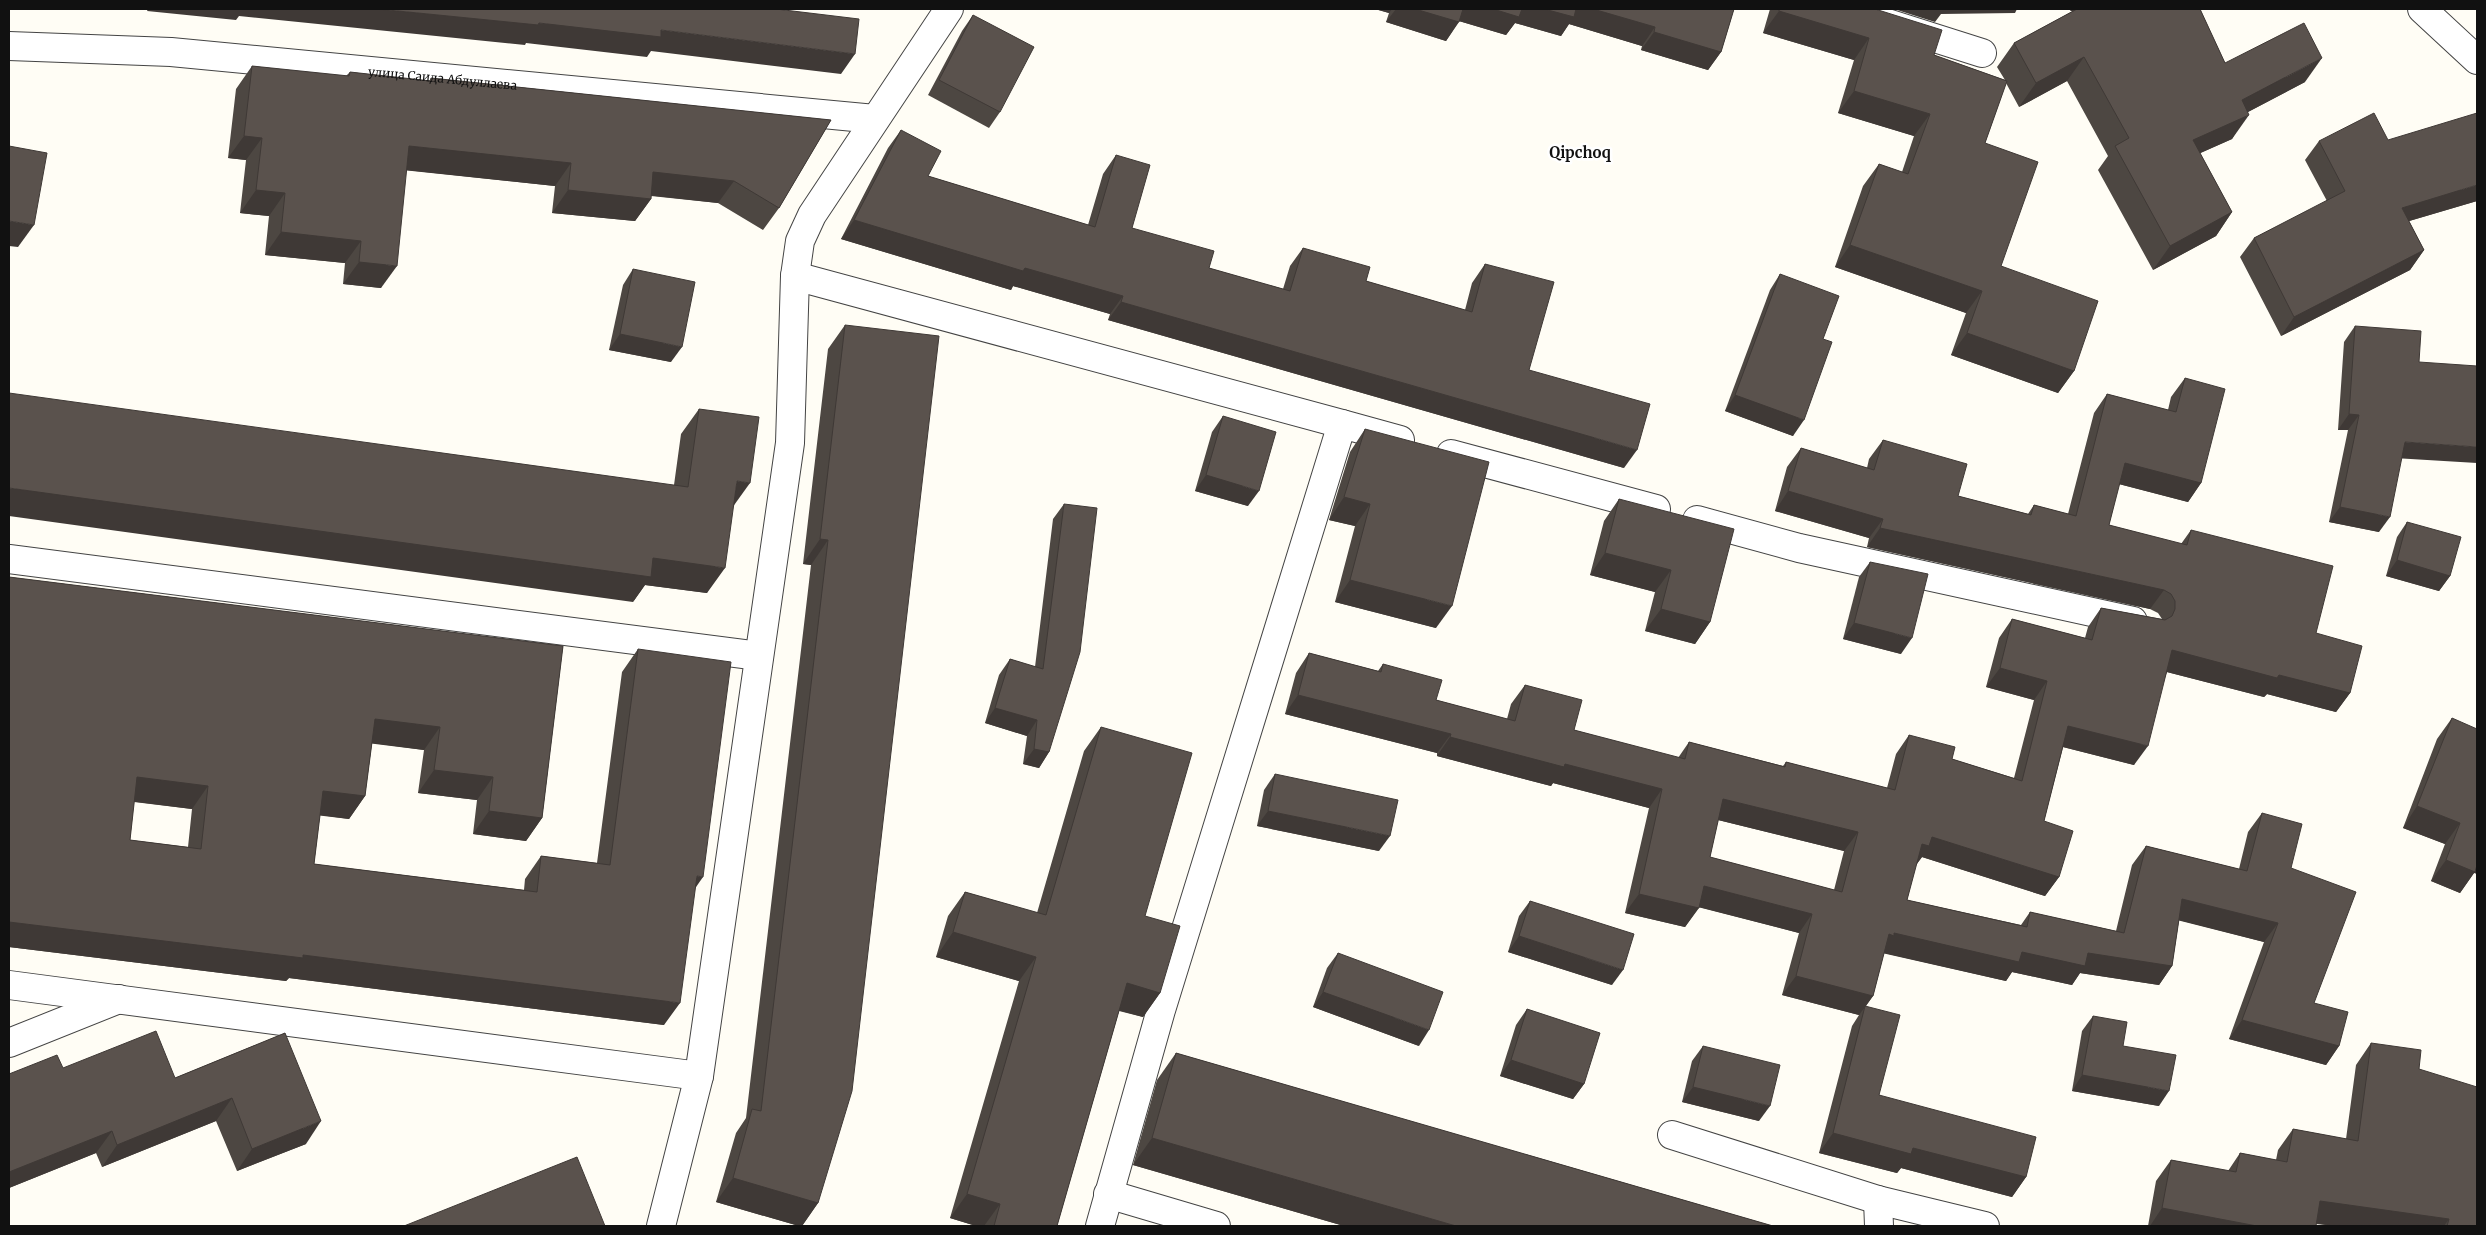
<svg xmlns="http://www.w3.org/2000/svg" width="2486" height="1235" viewBox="0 0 2486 1235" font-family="Merriweather,serif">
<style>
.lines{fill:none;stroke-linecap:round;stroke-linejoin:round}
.minor-casing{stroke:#444;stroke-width:30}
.minor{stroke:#fff;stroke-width:28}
.wall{fill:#4d4742;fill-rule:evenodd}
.shaded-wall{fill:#3f3936}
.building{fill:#5a524d;stroke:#3f3936;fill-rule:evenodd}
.labels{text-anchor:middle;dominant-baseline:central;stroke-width:5;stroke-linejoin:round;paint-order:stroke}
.street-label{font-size:12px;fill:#111;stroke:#fff}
.quarter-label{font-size:15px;font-weight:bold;fill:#111;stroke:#fff}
</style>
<rect width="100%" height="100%" fill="#fffdf5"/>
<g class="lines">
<defs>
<g id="minor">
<polyline points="1843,9 1982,53"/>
<polyline points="2422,9 2477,60"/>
<path id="s1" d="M 9,46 L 171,52 L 875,119"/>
<polyline points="795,276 1342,424"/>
<polyline points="1451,454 1656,509"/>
<polyline points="1697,520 1799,548 2133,621"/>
<polyline points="9,559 759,656"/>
<polyline points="9,985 699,1076"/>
<polyline points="9,1043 119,999"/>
<polyline points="1672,1135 1878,1200 1985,1226"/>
<polyline points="1108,1194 1216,1226"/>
<polyline points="1878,1200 1879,1226"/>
<polyline points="661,1226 699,1076 790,443 795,276 800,241 812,215 949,9"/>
<polyline points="1100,1226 1161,1010 1342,424 1400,440"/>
</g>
</defs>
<use href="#minor" class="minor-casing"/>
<use href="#minor" class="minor"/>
</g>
<g class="wall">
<polygon points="1375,9 1734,9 1721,52 1708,70 1641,50 1642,46 1569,24 1561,36 1515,23 1506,35 1459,21 1446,41 1386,22 1389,13"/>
<polygon points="1770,9 1875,9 1934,55 2005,80 1997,67 2014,43 2073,11 2070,11 2072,9 2200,9 2225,63 2305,82 2248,112 2232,139 2200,153 2232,212 2216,236 2153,270 2098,170 2108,156 2067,81 2019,107 2006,83 1985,143 2001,266 2074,371 2058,393 1951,355 1966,313 1835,267 1863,186 1879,164 1902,172 1914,136 1838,113 1854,60 1763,33"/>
<polygon points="973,15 1000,112 989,128 928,95 962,31"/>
<polygon points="252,66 346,76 350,72 429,81 431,78 831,120 779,208 763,230 718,203 651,196 651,199 635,221 552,213 555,186 406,170 381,288 343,284 345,263 265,255 269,216 240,213 246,160 228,158 236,89"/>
<polygon points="901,130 928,176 1088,225 1103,174 1116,155 1132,228 1209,268 1283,289 1290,266 1303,248 1366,281 1465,310 1472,283 1485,264 1529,370 1624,468 1108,320 1110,314 1013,286 1011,290 841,239 888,148"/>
<polygon points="2388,140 2477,201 2409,221 2424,250 2410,270 2281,336 2240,257 2254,238 2327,201 2305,160 2319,141"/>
<polygon points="633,269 671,362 609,350 623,285"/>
<polygon points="1780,274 1823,339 1793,436 1725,411 1770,290"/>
<polygon points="845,325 818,1203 802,1226 799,1226 716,1202 736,1133 746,1118 811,565 803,564 828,349"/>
<polygon points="2355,326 2379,532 2329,522 2348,430 2338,430 2344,342"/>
<path d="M 2185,378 L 2201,483 L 2188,502 L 2119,484 L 2109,525 L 2181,544 L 2191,530 L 2316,633 L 2350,693 L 2336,712 L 2267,694 L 2264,697 L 2167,672 L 2134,765 L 2063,747 L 2044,821 L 2059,877 L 2045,896 L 1922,857 L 1916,865 L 1907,900 L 2021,925 L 2030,912 L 2116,931 L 2132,865 L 2146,846 L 2239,869 L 2248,832 L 2262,813 L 2291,868 L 2314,1003 L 2339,1046 L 2326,1065 L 2229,1039 L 2264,942 L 2179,920 L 2172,966 L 2159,985 L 2080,973 L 2072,985 L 2012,972 L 2006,981 L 1884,953 L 1873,996 L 1866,1006 L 1879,1095 L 2026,1177 L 2012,1197 L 1901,1168 L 1897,1173 L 1819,1153 L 1852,1026 L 1859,1015 L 1782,995 L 1799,933 L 1699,907 L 1685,927 L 1625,913 L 1649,808 L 1553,783 L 1551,786 L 1437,756 L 1437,753 L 1285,714 L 1296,673 L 1309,653 L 1378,671 L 1383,664 L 1436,700 L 1507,719 L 1511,704 L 1525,685 L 1574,730 L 1678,758 L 1689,742 L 1783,766 L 1786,762 L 1887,788 L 1896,754 L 1909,735 L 1952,759 L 2014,778 L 2034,700 L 1986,687 L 1999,638 L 2012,619 L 2085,638 L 2088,627 L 2101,608 L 2162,619 L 2158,613 L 2150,609 L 1867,547 L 1869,538 L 1775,511 L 1787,467 L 1801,448 L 1867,468 L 1869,459 L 1883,440 L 1958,496 L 2028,514 L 2034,505 L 2068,514 L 2094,413 L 2107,394 L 2168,410 L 2171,397 ZM 1718,820 L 1844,851 L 1834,890 L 1710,857 Z"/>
<polygon points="699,409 733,506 707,593 645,585 633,602 674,485 681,434"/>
<polygon points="1223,416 1248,506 1195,491 1212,432"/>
<polygon points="1365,429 1436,628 1335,602 1355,526 1329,520 1350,452"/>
<polygon points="1619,499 1710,622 1695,644 1645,631 1655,592 1590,575 1604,521"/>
<polygon points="1064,504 1049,752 1039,768 1023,764 1027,736 985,723 999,675 1010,659 1035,667 1053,519"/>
<polygon points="2407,522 2450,576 2439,591 2386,576 2397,537"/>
<polygon points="1870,562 1901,654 1843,639 1859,577"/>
<path d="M 9,577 L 563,646 L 542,818 L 526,841 L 473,834 L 477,800 L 418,793 L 424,750 L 372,743 L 365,796 L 349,819 L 320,815 L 314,864 L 524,890 L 525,879 L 541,856 L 597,863 L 622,672 L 638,649 L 695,889 L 664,1025 L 289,978 L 286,981 L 9,947 ZM 134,802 L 192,809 L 188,847 L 130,840 Z"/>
<polygon points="2452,718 2474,873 2460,893 2431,881 2445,844 2403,828 2437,739"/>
<polygon points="1101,727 1145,916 1160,993 1143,1017 1119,1011 1057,1226 976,1226 950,1218 1019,981 936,957 948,916 965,892 1037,913 1084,751"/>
<polygon points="1275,774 1379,851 1257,826 1264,790"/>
<polygon points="1530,901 1612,985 1508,952 1519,916"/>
<polygon points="1338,953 1419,1046 1313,1007 1327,968"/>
<polygon points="1527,1009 1584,1084 1573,1099 1500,1076 1516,1025"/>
<polygon points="2093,1016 2123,1046 2159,1106 2072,1091 2082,1031"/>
<polygon points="285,1033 306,1144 237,1171 216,1121 102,1167 96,1153 9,1188 9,1074 63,1068 175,1078"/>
<polygon points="2371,1043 2419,1069 2477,1226 2335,1226 2316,1224 2316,1226 2148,1226 2156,1181 2171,1160 2228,1171 2240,1153 2276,1160 2278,1150 2293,1129 2346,1139 2356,1065"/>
<polygon points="1703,1046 1759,1121 1682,1102 1692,1061"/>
<polygon points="1176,1053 1773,1226 1344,1226 1133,1165 1157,1080"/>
</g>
<g class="shaded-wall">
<polygon points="148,9 378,9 539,23 661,30 855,54 841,74 651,51 647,57 526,43 525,45 239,16 236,20 147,11"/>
<polygon points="1375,9 1392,9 1389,13"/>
<polygon points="1396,9 1415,9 1459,22 1446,41 1386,22"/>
<polygon points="1460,9 1593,9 1655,27 1642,46 1569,24 1561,36 1515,23 1506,35 1452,19"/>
<polygon points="1894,9 2017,9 2015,13 1941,14 1935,22"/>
<polygon points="2072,9 2103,9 2102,11 2070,11"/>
<polygon points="1779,11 1869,38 1854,60 1763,33"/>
<polygon points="1654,32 1721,52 1708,70 1641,50"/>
<polygon points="2084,57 2067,81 2019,107 2036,83"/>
<polygon points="2322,58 2305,82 2225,124 2242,100"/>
<polygon points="1854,91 1930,114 1914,136 1838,113"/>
<polygon points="2249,115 2232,139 2176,164 2193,140"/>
<polygon points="244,136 262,138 246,160 228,158"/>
<polygon points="409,146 571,163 555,186 393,169"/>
<polygon points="653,172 734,181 718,203 637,194"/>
<polygon points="2477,185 2477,201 2389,227 2402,208"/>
<polygon points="256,190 285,193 269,216 240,213"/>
<polygon points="568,190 651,199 635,221 552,213"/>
<polygon points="2232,212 2216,236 2153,270 2170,246"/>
<polygon points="854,220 1025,268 1123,296 1110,314 1013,286 1011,290 841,239"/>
<polygon points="9,221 34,225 18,247 9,246"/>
<polygon points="281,232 361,241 345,263 265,255"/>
<polygon points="1850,245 1982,291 1966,313 1835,267"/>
<polygon points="2424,250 2410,270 2281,336 2294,317"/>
<polygon points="359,262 397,266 381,288 343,284"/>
<polygon points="1121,302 1637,450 1624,468 1108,320"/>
<polygon points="1967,333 2074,371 2058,393 1951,355"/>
<polygon points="620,334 682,347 671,362 609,350"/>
<polygon points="1735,395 1804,420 1793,436 1725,411"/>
<polygon points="2349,414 2359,415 2348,430 2338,430"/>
<polygon points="2405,442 2477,447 2477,463 2394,458"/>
<polygon points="2125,463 2201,483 2188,502 2111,482"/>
<polygon points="1206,475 1259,491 1248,506 1195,491"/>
<polygon points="737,481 750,483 732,508"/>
<polygon points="9,488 653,558 725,568 707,593 645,585 633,602 9,516"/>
<polygon points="1788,491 1883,519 1869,538 1775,511"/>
<polygon points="1344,497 1370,504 1355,526 1329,520"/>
<polygon points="2340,507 2390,517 2379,532 2329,522"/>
<polygon points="1880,528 2164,590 2150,609 1867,547"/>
<polygon points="820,539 828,540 811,565 803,564"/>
<polygon points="1605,553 1671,570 1655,592 1590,575"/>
<polygon points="2397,560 2450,576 2439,591 2386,576"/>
<polygon points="1350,580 1452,606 1436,628 1335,602"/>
<polygon points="1661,609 1710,622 1695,644 1645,631"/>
<polygon points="1854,623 1912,638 1901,654 1843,639"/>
<polygon points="2172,650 2279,675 2350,693 2336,712 2267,694 2264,697 2159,670"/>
<polygon points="2000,668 2047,681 2034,700 1986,687"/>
<polygon points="1298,695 1451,734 1437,753 1285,714"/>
<polygon points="995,708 1037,720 1027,736 985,723"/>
<polygon points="375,719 440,727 424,750 359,742"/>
<polygon points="2068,726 2148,746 2134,765 2055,745"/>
<polygon points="1450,737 1565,764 1662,789 1649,808 1553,783 1551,786 1437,756"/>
<polygon points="1034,749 1049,752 1039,768 1023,764"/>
<polygon points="434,770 493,777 477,800 418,793"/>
<polygon points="137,777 208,786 192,809 121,800"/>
<polygon points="323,791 365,796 349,819 307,814"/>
<polygon points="1723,799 1858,832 1844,851 1710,818"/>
<polygon points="2417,806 2460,823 2445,844 2403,828"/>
<polygon points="489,811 542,818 526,841 473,834"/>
<polygon points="1268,811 1390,836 1379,851 1257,826"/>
<polygon points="1932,837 2059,877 2045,896 1922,857 1916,865 1922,844"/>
<polygon points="2477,859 2477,874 2474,873 2460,893 2431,881 2446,860"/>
<polygon points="697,876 703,877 687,900"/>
<polygon points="1704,886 1812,914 1799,933 1690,905"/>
<polygon points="1639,894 1699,908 1685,927 1625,913"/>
<polygon points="2182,899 2278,923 2264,942 2169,918"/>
<polygon points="9,922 303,955 680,1003 664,1025 289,978 286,981 9,947"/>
<polygon points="953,932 1036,957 1019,981 936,957"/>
<polygon points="1894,933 2022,952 2088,953 2172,966 2159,985 2080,973 2072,985 2012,972 2006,981 1882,953 1889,934"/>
<polygon points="1519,936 1623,970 1612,985 1508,952"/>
<polygon points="1796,976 1873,996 1859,1015 1782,995"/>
<polygon points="1127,983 1160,993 1143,1017 1110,1008"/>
<polygon points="1323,992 1429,1030 1419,1046 1313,1007"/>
<polygon points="2242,1020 2339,1046 2326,1065 2229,1039"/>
<polygon points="1511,1060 1584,1084 1573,1099 1500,1076"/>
<polygon points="2082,1075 2169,1091 2159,1106 2072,1091"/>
<polygon points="1693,1087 1770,1106 1759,1121 1682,1102"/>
<polygon points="232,1098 216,1121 102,1167 117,1145"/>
<polygon points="321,1121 306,1144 237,1171 252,1149"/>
<polygon points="112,1131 96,1153 9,1188 9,1172"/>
<polygon points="1833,1133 1913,1148 2026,1177 2012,1197 1901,1168 1897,1173 1819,1153"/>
<polygon points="1152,1138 1456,1226 1344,1226 1133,1165"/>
<polygon points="733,1178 818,1203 802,1226 799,1226 716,1202"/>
<polygon points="967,1194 1000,1204 984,1226 976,1226 950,1218"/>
<polygon points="2320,1201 2449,1219 2444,1226 2335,1226 2306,1222"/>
<polygon points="2162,1208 2257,1226 2150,1226"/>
</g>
<g class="building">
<polygon points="378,9 776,9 859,19 855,54 661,30 661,37 539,23 538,25"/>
<polygon points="1415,9 1463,9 1459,22"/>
<polygon points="1493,9 1522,9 1519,17"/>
<polygon points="1544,9 1576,9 1574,17"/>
<polygon points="1593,9 1734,9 1721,52 1654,32 1655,27"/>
<polygon points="1779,9 1875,9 1942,30 1934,55 2007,81 1985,143 2038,162 2001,266 2098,301 2074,371 1967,333 1982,291 1850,245 1879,164 1908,174 1930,114 1854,91 1869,38 1779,11"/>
<polygon points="2077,9 2200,9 2225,63 2304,23 2322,58 2242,100 2249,115 2193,140 2232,212 2170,246 2115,146 2129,138 2084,57 2036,83 2014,43"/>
<polygon points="973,15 1034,47 1000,112 939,80"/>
<polygon points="252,66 349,76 350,72 431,81 431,78 831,120 779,208 734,181 653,172 651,199 568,190 571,163 409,146 397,266 359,262 361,241 281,232 285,193 256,190 262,138 244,136"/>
<polygon points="2374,113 2388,140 2477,113 2477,185 2402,208 2424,250 2294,317 2254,238 2345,191 2319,141"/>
<polygon points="901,130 941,151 928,176 1095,227 1116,155 1150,165 1132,228 1214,251 1209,268 1290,291 1303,248 1370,267 1366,281 1472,312 1485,264 1554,282 1529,370 1650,404 1637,450 1121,302 1123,296 1025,268 1023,271 854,220"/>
<polygon points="9,146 47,153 34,225 9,221"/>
<polygon points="633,269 695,282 682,347 620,334"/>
<polygon points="1780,274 1839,296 1823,339 1832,342 1804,420 1735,395"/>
<polygon points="845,325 939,336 852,1091 818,1203 733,1178 752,1109 761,1111 828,540 820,539"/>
<polygon points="2355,326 2421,331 2419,362 2477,366 2477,447 2405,442 2390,517 2340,507 2359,415 2349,414"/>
<path d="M 2185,378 L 2225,389 L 2201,483 L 2125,463 L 2109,525 L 2187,545 L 2191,530 L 2333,566 L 2316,633 L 2362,646 L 2350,693 L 2279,675 L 2277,678 L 2172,650 L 2148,746 L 2068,726 L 2044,821 L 2073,831 L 2059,877 L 1932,837 L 1929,846 L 1922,844 L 1907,900 L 2027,927 L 2030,912 L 2124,933 L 2146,846 L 2247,871 L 2262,813 L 2302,824 L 2291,868 L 2356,892 L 2314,1003 L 2348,1012 L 2339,1046 L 2242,1020 L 2278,923 L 2182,899 L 2172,966 L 2088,953 L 2085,966 L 2022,952 L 2019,962 L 1894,933 L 1894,936 L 1889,934 L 1873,996 L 1796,976 L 1812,914 L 1704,886 L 1699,908 L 1639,894 L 1662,789 L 1565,764 L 1564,767 L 1450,737 L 1451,734 L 1298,695 L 1309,653 L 1381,672 L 1383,664 L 1442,680 L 1436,700 L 1515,721 L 1525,685 L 1582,700 L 1574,730 L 1685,759 L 1689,742 L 1785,767 L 1786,762 L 1895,790 L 1909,735 L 1955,747 L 1952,759 L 2022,781 L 2047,681 L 2000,668 L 2012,619 L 2092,640 L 2101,608 L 2165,620 L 2172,616 L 2175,609 L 2175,601 L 2171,594 L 2164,590 L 1880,528 L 1883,519 L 1788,491 L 1801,448 L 1874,470 L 1883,440 L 1967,464 L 1958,496 L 2031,515 L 2034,505 L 2076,516 L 2107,394 L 2176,412 ZM 1723,799 L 1858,832 L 1842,892 L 1710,857 Z"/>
<polygon points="9,393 688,487 699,409 759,417 750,483 737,481 725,568 653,558 651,577 9,488"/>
<polygon points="1223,416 1276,432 1259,491 1206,475"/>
<polygon points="1365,429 1489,462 1452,606 1350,580 1370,504 1344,497"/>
<polygon points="1619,499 1734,529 1710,622 1661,609 1671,570 1605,553"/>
<polygon points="1064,504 1097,508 1080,652 1049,752 1034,749 1037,720 995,708 1010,659 1043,669"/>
<polygon points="2407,522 2461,537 2450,576 2397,560"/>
<polygon points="1870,562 1928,574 1912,638 1854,623"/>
<path d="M 9,577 L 563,646 L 542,818 L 489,811 L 493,777 L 434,770 L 440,727 L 375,719 L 365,796 L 323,791 L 314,864 L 537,892 L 541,856 L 610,865 L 638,649 L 731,662 L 703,877 L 697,876 L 680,1003 L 303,955 L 303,958 L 9,922 ZM 137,777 L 208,786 L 201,849 L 130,840 Z"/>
<polygon points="2452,718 2477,729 2477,865 2475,872 2446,860 2460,823 2417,806"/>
<polygon points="1101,727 1192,753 1145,916 1180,926 1160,993 1127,983 1057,1226 994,1226 1000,1204 967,1194 1036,957 953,932 965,892 1046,915"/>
<polygon points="1275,774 1398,800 1390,836 1268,811"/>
<polygon points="1530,901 1634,934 1623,970 1519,936"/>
<polygon points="1338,953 1443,992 1429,1030 1323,992"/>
<polygon points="1865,1006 1900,1015 1879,1095 2036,1137 2026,1177 1913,1148 1911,1154 1833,1133"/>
<polygon points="1527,1009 1600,1033 1584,1084 1511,1060"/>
<polygon points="2093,1016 2127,1022 2123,1046 2176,1055 2169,1091 2082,1075"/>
<polygon points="156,1031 175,1078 285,1033 321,1121 252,1149 232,1098 117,1145 112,1131 9,1172 9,1074 57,1055 63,1068"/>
<polygon points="2371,1043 2421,1050 2419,1069 2477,1087 2477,1226 2447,1226 2449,1219 2320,1201 2316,1226 2257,1226 2162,1208 2171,1160 2236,1172 2240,1153 2287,1162 2293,1129 2358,1141"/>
<polygon points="1703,1046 1780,1065 1770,1106 1693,1087"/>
<polygon points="1176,1053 1773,1226 1456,1226 1152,1138"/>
<polygon points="577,1157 605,1226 404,1226"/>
</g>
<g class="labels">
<g class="street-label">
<text stroke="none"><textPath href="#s1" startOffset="435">улица Саида Абдуллаева</textPath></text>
</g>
<g class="quarter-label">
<text x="1580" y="152">Qipchoq</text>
</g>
</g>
<rect width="2486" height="1235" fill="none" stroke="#111111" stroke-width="20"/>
</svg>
